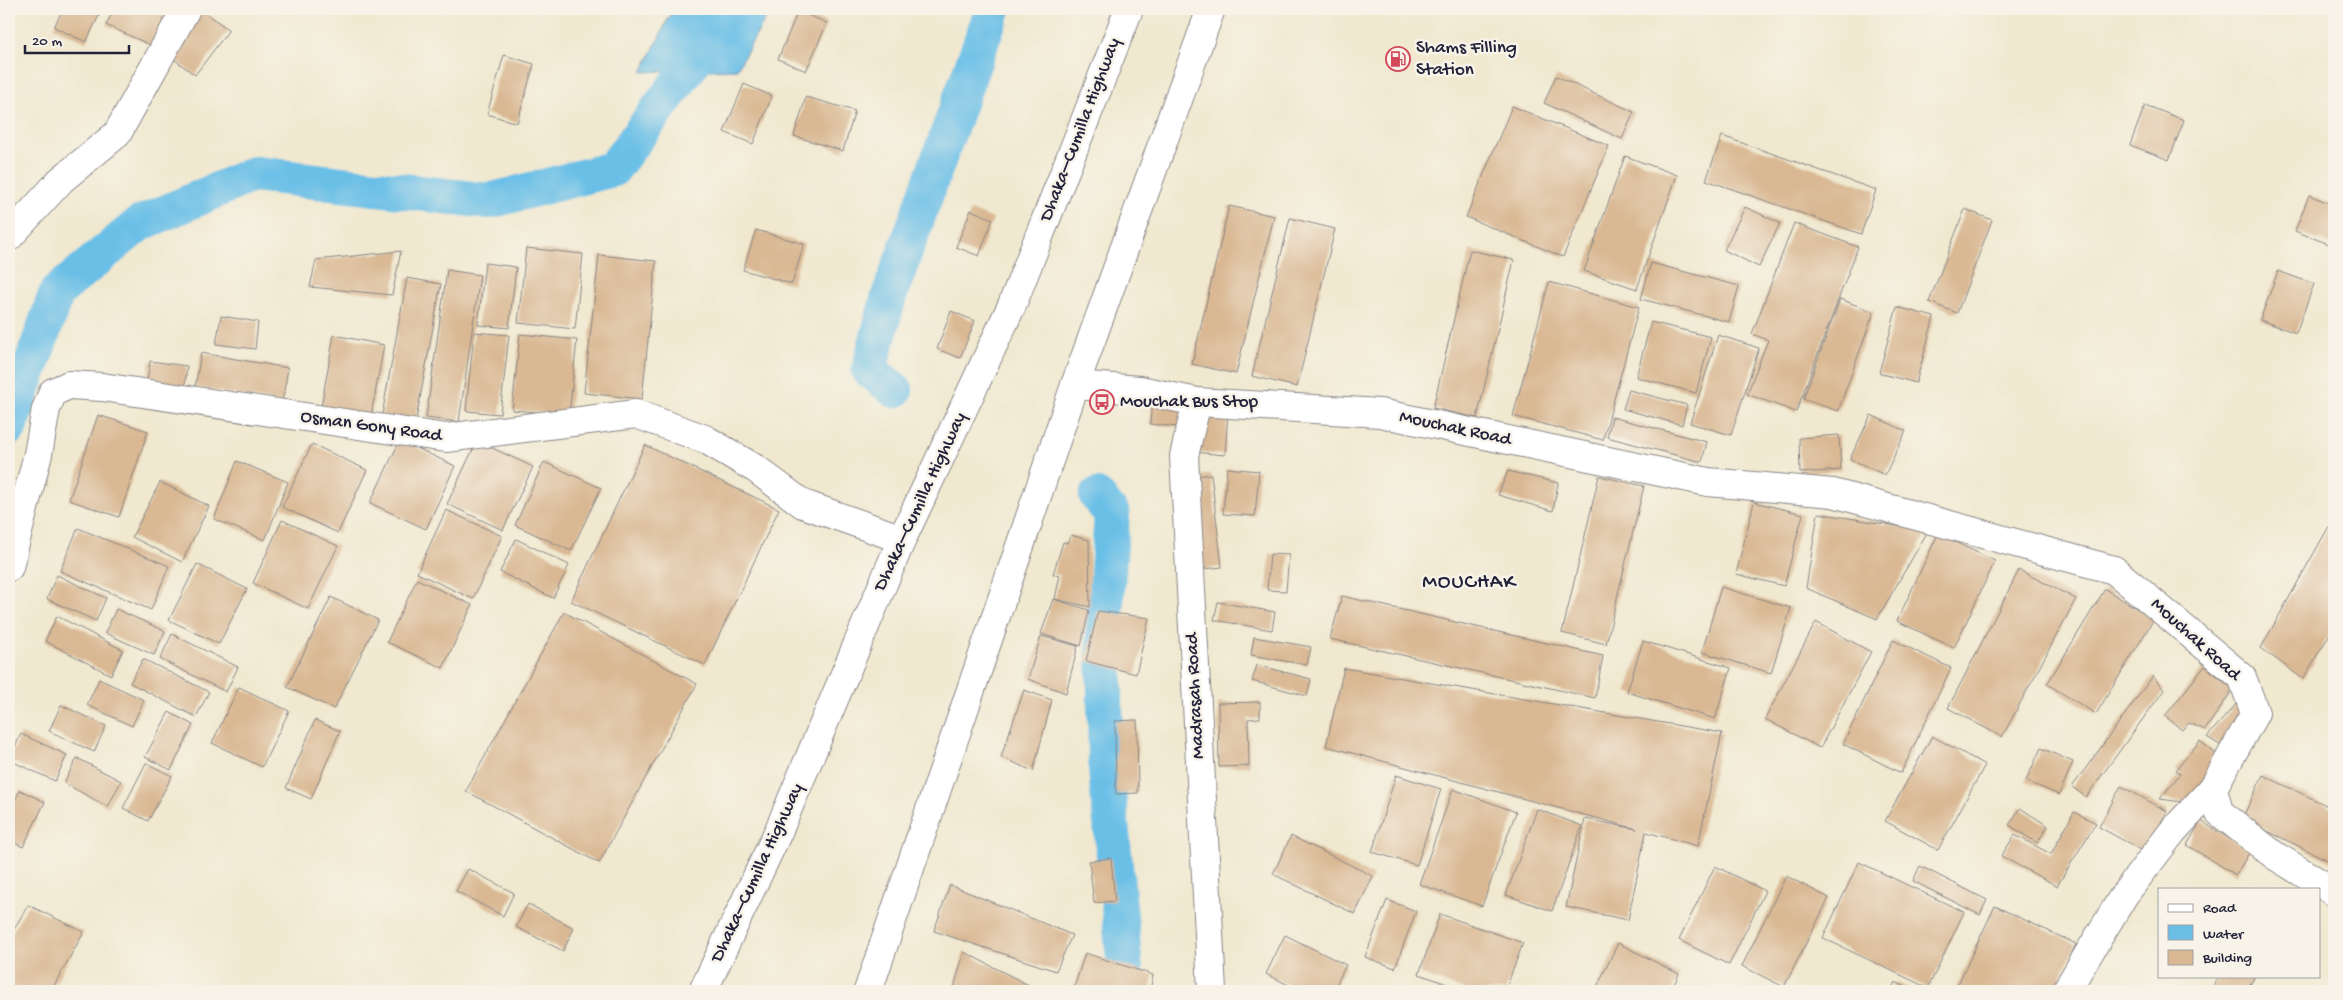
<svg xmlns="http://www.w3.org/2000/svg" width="2343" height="1000" viewBox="0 0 2343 1000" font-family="'Gochi Hand',sans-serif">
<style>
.water{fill:#6bbfe7;stroke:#467091}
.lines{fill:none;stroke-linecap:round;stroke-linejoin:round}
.canal{stroke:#6bbfe7;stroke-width:36}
.building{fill:#d9b893}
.minor-casing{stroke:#898585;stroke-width:30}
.tertiary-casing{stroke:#898585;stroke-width:30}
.trunk-casing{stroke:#898585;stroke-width:30}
.minor{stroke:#fff;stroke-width:28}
.tertiary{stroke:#fff;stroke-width:28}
.trunk{stroke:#fff;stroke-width:28}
.labels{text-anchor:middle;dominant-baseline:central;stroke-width:5;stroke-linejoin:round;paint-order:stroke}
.poi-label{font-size:19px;fill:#22223b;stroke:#f7f3e8;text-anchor:start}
.street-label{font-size:19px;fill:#22223b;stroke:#f7f3e8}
.quarter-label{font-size:21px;letter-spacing:1px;fill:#22223b;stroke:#f7f3e8}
</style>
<rect width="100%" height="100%" fill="#f7f3e8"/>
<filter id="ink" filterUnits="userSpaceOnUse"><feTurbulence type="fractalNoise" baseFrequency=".02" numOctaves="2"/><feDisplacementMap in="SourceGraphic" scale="10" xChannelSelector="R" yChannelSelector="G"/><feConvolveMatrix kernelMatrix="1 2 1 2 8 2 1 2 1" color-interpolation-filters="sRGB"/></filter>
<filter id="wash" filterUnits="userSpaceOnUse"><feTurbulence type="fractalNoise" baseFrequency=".0096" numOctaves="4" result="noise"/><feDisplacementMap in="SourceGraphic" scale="20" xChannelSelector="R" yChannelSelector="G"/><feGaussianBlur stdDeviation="1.12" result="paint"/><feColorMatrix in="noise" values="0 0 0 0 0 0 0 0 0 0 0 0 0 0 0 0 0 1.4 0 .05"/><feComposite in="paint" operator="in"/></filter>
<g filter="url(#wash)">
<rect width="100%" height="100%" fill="#f0e8cf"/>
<polygon class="water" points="673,9 771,9 737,69 642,72"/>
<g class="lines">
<g class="canal">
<polyline points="895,390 869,370 889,296 993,9"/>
<polyline points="9,428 57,292 139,224 254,174 489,201 613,169 733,9"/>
<polyline points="1097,496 1112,514 1104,630 1106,770 1127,991"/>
</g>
</g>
<g id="blocks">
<g class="building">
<polygon points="63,9 102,9 86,42 54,27"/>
<polygon points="114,9 157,9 172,16 157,48 106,25"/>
<polygon points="201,9 229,30 195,75 167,54"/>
<polygon points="798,11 827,23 806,71 778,59"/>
<polygon points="504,55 534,64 517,123 487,114"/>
<polygon points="1556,76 1634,112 1622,139 1544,103"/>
<polygon points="744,84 772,96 753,144 724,132"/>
<polygon points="806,97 855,111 843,151 794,136"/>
<polygon points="2145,105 2184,120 2169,160 2130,145"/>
<polygon points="1512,106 1609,146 1563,257 1466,217"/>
<polygon points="1722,136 1876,190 1861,234 1706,180"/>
<polygon points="1625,156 1677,175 1637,289 1584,271"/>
<polygon points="2309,195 2334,205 2334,246 2295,231"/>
<polygon points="1229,206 1274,216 1236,374 1192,364"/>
<polygon points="1745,207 1780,223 1759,267 1724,250"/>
<polygon points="1965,209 1992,220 1957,313 1929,302"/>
<polygon points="971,210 993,219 979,256 956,247"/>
<polygon points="1290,218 1335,229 1297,387 1252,376"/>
<polygon points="1794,223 1858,247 1796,412 1747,394 1768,340 1752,334"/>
<polygon points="756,230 804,244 792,284 743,270"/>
<polygon points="526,248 583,254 575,329 518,323"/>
<polygon points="1470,250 1514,260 1477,418 1433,408"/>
<polygon points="401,251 392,295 310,287 316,260"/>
<polygon points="599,255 656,261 642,399 584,393"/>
<polygon points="485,263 516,267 509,328 478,325"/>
<polygon points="1651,263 1739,286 1729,322 1641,299"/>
<polygon points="447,270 480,275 459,422 426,418"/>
<polygon points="2278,271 2314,284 2296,333 2260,320"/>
<polygon points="407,278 441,284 416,420 382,415"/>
<polygon points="1549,282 1639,307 1603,440 1513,416"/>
<polygon points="1840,299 1874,312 1838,411 1803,399"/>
<polygon points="1897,307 1934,317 1916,383 1879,373"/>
<polygon points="951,311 975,321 960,358 937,349"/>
<polygon points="221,316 258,322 255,349 216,344"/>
<polygon points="1651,322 1711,337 1696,393 1636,377"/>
<polygon points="474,332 509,335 500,414 466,411"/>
<polygon points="520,334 577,340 569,415 512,410"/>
<polygon points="334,335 384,345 371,416 321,407"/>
<polygon points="1718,335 1759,348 1731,435 1690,423"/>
<polygon points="201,353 288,368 282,403 195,387"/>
<polygon points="150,361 187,366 184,394 146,388"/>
<polygon points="1629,390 1687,405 1682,425 1623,409"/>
<polygon points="1152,401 1190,405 1187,428 1150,424"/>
<polygon points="1196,410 1228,412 1225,455 1193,452"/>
<polygon points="98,415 148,431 119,517 69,500"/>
<polygon points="1871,415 1906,431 1885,475 1850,459"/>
<polygon points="1612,417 1707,442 1702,462 1607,437"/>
<polygon points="1839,435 1841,470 1800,473 1799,438"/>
<polygon points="400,440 455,466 426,529 370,503"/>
<polygon points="477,441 533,467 503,530 447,504"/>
<polygon points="312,444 367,470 338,533 282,507"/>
<polygon points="645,445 779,509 705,665 571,601"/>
<polygon points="237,461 288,482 265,540 214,519"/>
<polygon points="544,462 601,488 571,551 515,525"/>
<polygon points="1227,468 1259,471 1255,516 1223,514"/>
<polygon points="1508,471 1558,483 1553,511 1498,495"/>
<polygon points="1211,474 1222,567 1196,570 1186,478"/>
<polygon points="1599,476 1644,486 1606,644 1562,633"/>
<polygon points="160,482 209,506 182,562 132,537"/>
<polygon points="1754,502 1803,514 1784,586 1736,574"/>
<polygon points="446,510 502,536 473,599 417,573"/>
<polygon points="1818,513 1928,531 1877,619 1806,588"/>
<polygon points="282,520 338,546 308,609 253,583"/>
<polygon points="78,528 169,566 151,610 60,571"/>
<polygon points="2328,528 2334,532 2334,627 2303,679 2261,648"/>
<polygon points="1938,534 1995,561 1954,648 1897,621"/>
<polygon points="1071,535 1089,540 1090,607 1055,599 1060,575 1053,574 1063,542 1067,543"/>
<polygon points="516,539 569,565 553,598 500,572"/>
<polygon points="1270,554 1289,555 1286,591 1267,590"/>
<polygon points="197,564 247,589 219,644 169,620"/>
<polygon points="2019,570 2076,599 2002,737 1948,708"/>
<polygon points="57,575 106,598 96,621 47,599"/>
<polygon points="417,579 472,605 443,668 387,642"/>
<polygon points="1721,587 1791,608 1771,673 1702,652"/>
<polygon points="2105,589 2154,619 2096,714 2047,684"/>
<polygon points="1342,596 1603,656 1595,698 1330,639"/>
<polygon points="331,597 378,620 334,709 287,687"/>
<polygon points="1053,599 1089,610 1081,646 1041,634"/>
<polygon points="1218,602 1275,612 1272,630 1214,620"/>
<polygon points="116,609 165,631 154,655 105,633"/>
<polygon points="1098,611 1149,618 1136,674 1086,661"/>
<polygon points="564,612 697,684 599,863 466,791"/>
<polygon points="57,616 123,650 111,675 45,641"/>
<polygon points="1816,622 1871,652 1820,748 1765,719"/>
<polygon points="172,634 238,667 226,692 160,659"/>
<polygon points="1041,636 1078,646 1066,693 1028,679"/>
<polygon points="1254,637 1311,647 1307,665 1251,655"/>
<polygon points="1893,640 1951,668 1901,773 1843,744"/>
<polygon points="1643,641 1731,668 1715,719 1627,692"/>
<polygon points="143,659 209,692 196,717 130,683"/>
<polygon points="1257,665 1311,679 1307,696 1252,681"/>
<polygon points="2205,666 2233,689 2205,730 2189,723 2182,730 2165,716"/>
<polygon points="1344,668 1722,733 1698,846 1646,832 1628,920 1566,907 1585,819 1637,829 1326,746"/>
<polygon points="2153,676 2164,690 2086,797 2072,787"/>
<polygon points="99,679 144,700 132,726 87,705"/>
<polygon points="239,687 289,711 262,767 212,743"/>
<polygon points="1024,690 1052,700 1033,771 1001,757"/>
<polygon points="1260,702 1260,718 1248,719 1249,766 1219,767 1218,703"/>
<polygon points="2237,703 2243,717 2223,747 2207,737"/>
<polygon points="61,705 106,726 94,752 49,731"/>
<polygon points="169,712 193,725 171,770 145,757"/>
<polygon points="315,720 340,731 311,799 286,788"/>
<polygon points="1137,720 1138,793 1116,794 1115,721"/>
<polygon points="21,734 67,755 55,781 9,760"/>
<polygon points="1932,736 1985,765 1938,850 1885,821"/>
<polygon points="2200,741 2224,760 2189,803 2160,799 2180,774 2176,770"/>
<polygon points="2041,748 2073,762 2059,795 2026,781"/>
<polygon points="77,758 121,781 108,807 64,783"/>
<polygon points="146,763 172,776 148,821 123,808"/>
<polygon points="1396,775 1441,789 1417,865 1372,852"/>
<polygon points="2263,775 2334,809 2334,863 2242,819"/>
<polygon points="2121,786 2167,811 2145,852 2099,827"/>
<polygon points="1453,789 1516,812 1482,906 1419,884"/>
<polygon points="20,790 45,802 23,847 9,840 9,812"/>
<polygon points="2020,808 2048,826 2037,843 2009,825"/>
<polygon points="1537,809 1582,826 1552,911 1506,895"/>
<polygon points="2074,812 2096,823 2057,886 2001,856 2015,835 2051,854"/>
<polygon points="2201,821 2250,851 2236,875 2187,845"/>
<polygon points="1291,836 1373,876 1355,914 1273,874"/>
<polygon points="1111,858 1115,901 1094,903 1089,861"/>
<polygon points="1859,862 1964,912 1928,988 1823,938"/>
<polygon points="1715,866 1765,891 1729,965 1679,940"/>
<polygon points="1920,866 1987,900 1980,915 1913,881"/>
<polygon points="468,869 514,893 503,916 456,891"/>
<polygon points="1786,876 1829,898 1784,987 1742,966"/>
<polygon points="950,885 1072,935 1056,971 934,931"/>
<polygon points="1387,900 1416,911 1395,968 1365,957"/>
<polygon points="528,904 574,928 563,951 516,927"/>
<polygon points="28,905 84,932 51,991 9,991 9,938"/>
<polygon points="1995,906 2076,944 2054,991 1963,991 1956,988"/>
<polygon points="1440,914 1523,943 1505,991 1467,991 1419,974"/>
<polygon points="1285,935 1346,965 1333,991 1301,991 1266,974"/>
<polygon points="1618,943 1679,974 1671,991 1595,991"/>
<polygon points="964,952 1040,991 953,991"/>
<polygon points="1085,953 1153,975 1150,991 1073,991"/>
<polygon points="2219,976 2255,976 2246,991 2210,991"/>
<polygon points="1895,982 1915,991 1891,991"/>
</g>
</g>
</g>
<g filter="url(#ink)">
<use href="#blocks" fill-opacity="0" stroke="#898585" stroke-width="1"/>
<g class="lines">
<defs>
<g id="minor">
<polyline points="9,237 61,180 117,134 186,9"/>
<polyline points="1197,402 1184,456 1212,991"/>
<polyline points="9,567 38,454 46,409 53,392 69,385 102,387 446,438 636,414 705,439 756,469 803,504 902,539"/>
<polyline points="2066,991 2124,895 2173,831 2213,788"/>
</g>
<polyline id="tertiary" points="1075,385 1140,390 1197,402 1380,413 1708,482 1833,493 2114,570 2242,677 2255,713 2213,788 2219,812 2274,855 2334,892"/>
<g id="trunk">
<polyline points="703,991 778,832 902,539 1012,305 1129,9"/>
<polyline points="868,991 1075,385 1211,9"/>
</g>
</defs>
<use href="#minor" class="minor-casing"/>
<use href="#tertiary" class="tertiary-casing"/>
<use href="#trunk" class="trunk-casing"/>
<use href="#minor" class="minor"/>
<use href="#tertiary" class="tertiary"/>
<use href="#trunk" class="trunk"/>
</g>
</g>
<defs>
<symbol id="fuel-ring" viewBox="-11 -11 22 22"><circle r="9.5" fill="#f7f3e8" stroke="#d1495b" stroke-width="1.5"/><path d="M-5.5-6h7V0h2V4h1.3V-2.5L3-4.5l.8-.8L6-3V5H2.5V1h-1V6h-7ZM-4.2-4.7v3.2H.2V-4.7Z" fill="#d1495b"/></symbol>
<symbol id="bus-ring" viewBox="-11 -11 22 22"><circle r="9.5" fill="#f7f3e8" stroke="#d1495b" stroke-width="1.5"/><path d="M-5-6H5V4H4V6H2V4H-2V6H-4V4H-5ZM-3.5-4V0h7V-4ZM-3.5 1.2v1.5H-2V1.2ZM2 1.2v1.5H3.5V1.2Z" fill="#d1495b"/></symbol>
</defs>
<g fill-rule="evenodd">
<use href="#fuel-ring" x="1384" y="45" width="28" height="28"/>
<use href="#bus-ring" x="1088" y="388" width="28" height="28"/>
</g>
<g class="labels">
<g class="poi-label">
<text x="1416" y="48">Shams Filling<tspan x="1416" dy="22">Station</tspan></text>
<text x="1120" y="402">Mouchak Bus Stop</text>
</g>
<g class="street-label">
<text transform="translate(1081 130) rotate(-69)">Dhaka–Cumilla Highway</text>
<text transform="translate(371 427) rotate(8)">Osman Gony Road</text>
<text transform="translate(1455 429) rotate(12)">Mouchak Road</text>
<text transform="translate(921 502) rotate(-65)">Dhaka–Cumilla Highway</text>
<text transform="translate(2195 640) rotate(42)">Mouchak Road</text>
<text transform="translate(1196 696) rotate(-93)">Madrasah Road</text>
<text transform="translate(758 873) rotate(-65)">Dhaka–Cumilla Highway</text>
</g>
<g class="quarter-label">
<text x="1469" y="583">MOUCHAK</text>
</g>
</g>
<rect width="2343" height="1000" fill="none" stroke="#f7f3e8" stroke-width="30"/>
<rect x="2158" y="888" width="162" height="90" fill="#f7f3e8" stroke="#a29fa3"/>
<rect x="2168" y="904" width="25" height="8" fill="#ffffff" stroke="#a29fa3"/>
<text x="2203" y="912" font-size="15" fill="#22223b">Road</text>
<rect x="2168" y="925" width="25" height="15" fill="#6bbfe7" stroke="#a29fa3"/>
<text x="2203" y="938" font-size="15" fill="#22223b">Water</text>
<rect x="2168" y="950" width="25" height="15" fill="#d9b893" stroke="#a29fa3"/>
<text x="2203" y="962" font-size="15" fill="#22223b">Building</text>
<path d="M25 45v8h104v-8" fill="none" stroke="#22223b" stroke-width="2.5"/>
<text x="32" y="45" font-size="15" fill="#22223b" stroke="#f7f3e8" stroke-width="4" paint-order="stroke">20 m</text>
</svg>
